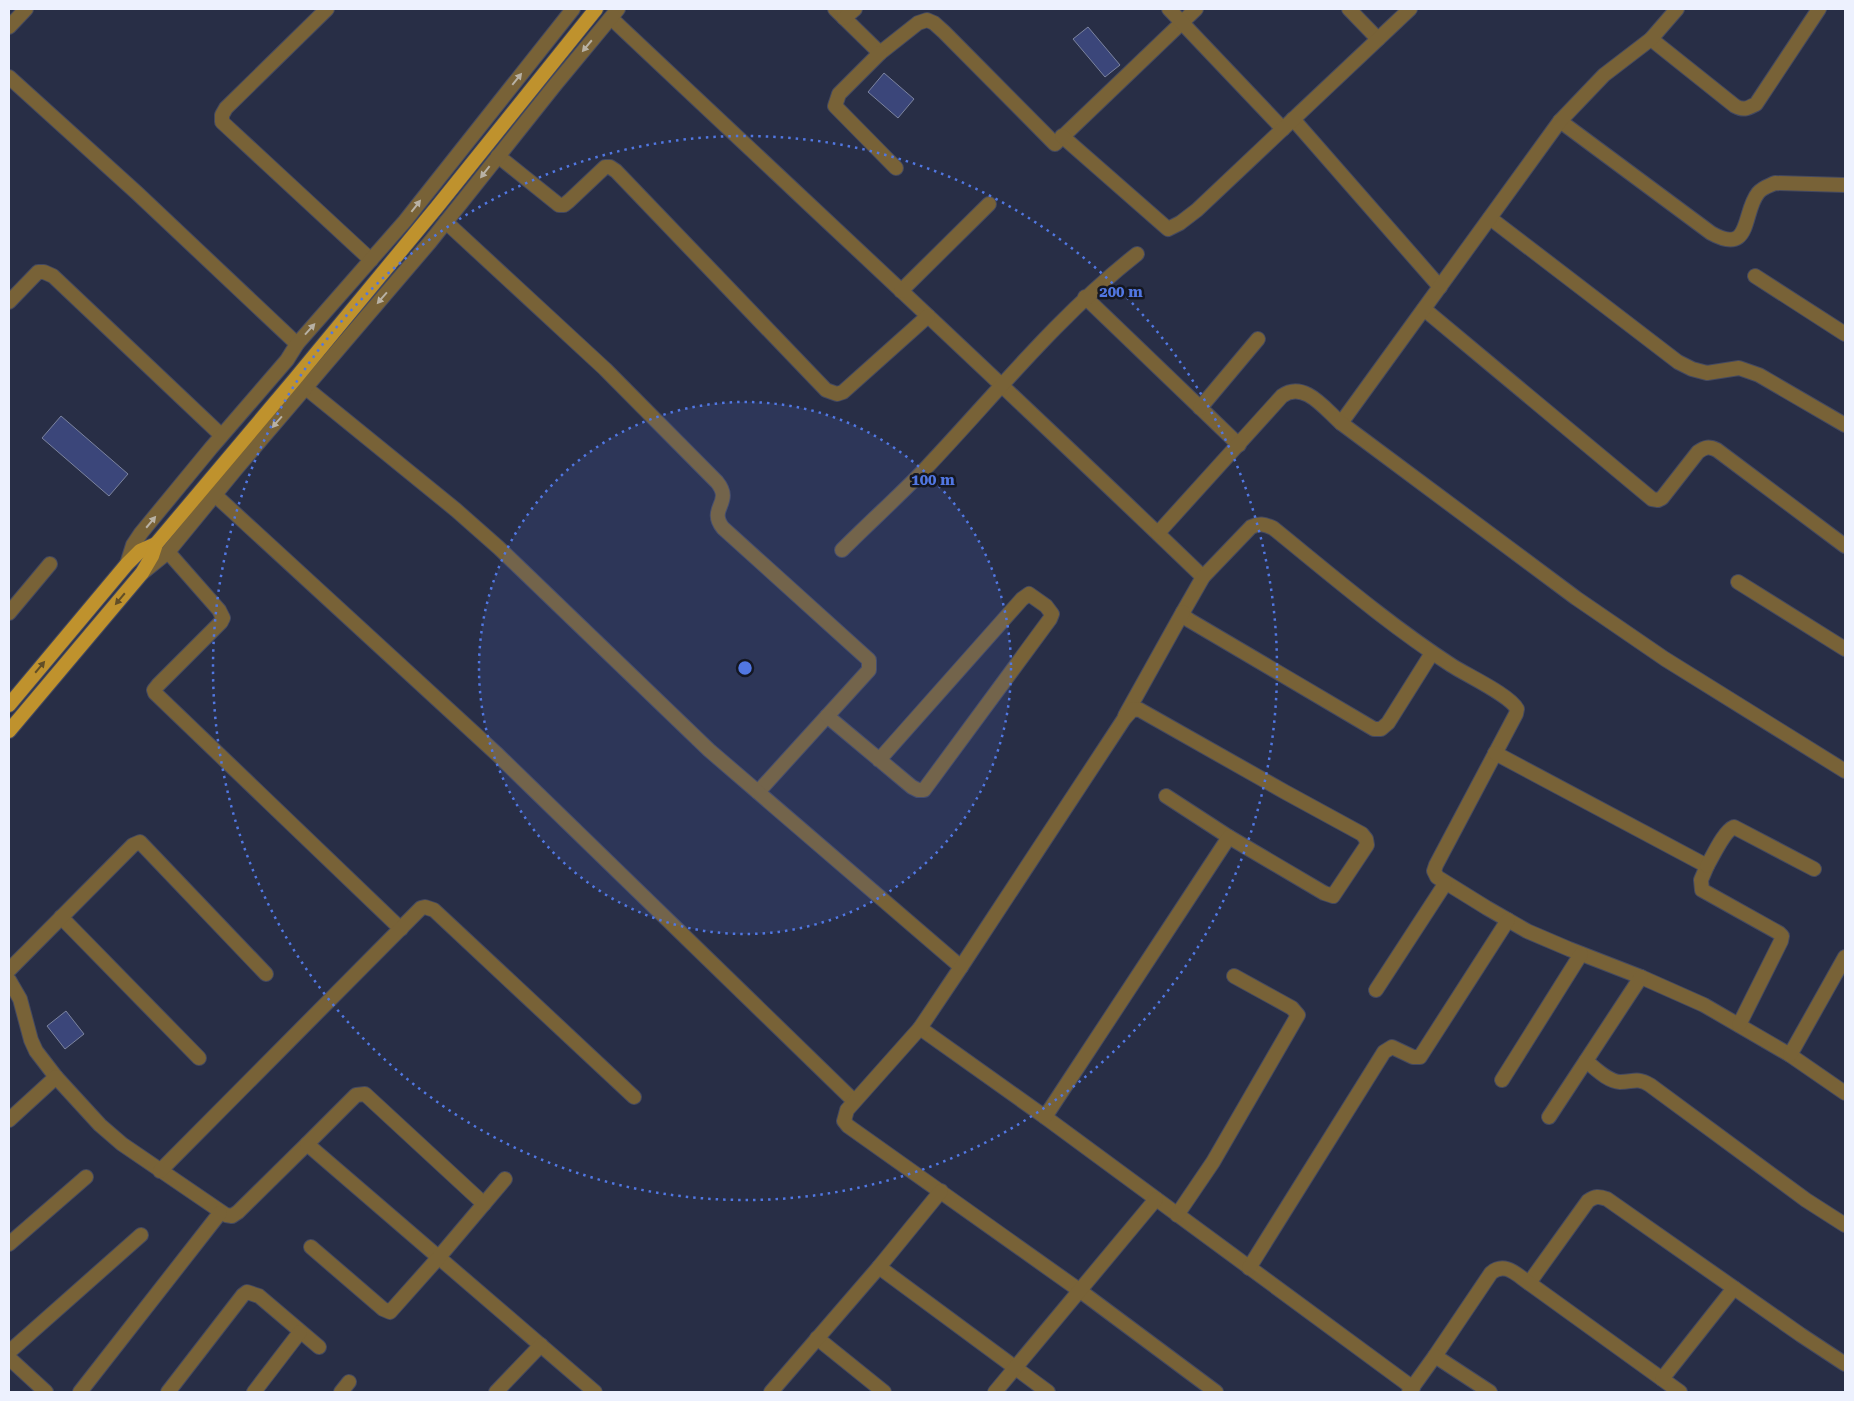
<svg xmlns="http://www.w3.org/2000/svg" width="1854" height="1401" viewBox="0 0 1854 1401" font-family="'Roboto Serif',serif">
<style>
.building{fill:#3b467a;stroke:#7c84a0}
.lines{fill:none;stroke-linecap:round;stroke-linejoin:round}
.minor-casing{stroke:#444960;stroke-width:16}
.primary-casing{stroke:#444960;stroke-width:16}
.minor{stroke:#786237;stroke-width:14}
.primary{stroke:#bf922d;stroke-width:14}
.oneway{fill:#b8b1a4}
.oneway2{fill:#614e27}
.ring{fill:none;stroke:#5177e2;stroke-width:2.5;stroke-dasharray:2.5 5}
.centre{fill:#5177e2;stroke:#141722;stroke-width:2.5}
.ring-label{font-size:15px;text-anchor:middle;font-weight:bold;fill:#5177e2;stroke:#141722;stroke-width:5;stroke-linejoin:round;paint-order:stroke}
</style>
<rect width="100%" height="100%" fill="#282e46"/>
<g class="building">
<polygon points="1088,27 1120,65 1105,77 1073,39"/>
<polygon points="884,73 914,99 898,118 868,92"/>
<polygon points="61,416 128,474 109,496 42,438"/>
<polygon points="66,1011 84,1034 65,1049 47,1026"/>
</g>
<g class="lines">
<defs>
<g id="minor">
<polyline points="327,9 226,108 222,115 222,122 371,260"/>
<polyline points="835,9 880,53 918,23 927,20 934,23 944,32 1055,144 1196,9"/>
<polyline points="1169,9 1283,129"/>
<polyline points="1349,9 1378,39"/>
<path d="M 611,18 C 808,204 1008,389 1203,577"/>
<polyline points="844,18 855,9"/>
<polyline points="9,27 26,9"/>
<path d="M 1651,39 L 1735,106 C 1744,111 1748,108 1756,104 L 1819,9"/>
<polyline points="880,53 839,94 835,106 896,168"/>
<polyline points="9,77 137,193 297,344"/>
<polyline points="1293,119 1440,287"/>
<path d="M 1560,121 L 1711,233 C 1752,256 1742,213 1758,193 C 1763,187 1769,186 1775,183 L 1845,185"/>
<polyline points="1062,136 1168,229 1180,223 1197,210 1410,9"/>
<polyline points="498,156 559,205 564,205 569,201 605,167 610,167 616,171 826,390 837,394 843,392 928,316"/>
<polyline points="1490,218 1678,362 1692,369 1707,373 1739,368 1759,375 1845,425"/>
<path d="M 446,222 L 605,369 L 717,482 C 734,503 707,508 723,528 L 869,660 L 869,670 L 758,792"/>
<polyline points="1755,276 1845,334"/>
<polyline points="901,291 989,204"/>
<polyline points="1085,297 1239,445"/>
<polyline points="9,302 38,272 44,272 53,276 221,435"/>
<path d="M 1424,309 L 1652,499 L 1658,500 L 1662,498 L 1698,452 C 1705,447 1709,446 1717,450 L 1845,546"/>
<polyline points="306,388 456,510 499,548 709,750 961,967"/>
<polyline points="1200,408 1258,339"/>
<polyline points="1341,423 1560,121 1604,75 1651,39 1677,9"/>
<polyline points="215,495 498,755 854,1101"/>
<path d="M 1158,533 L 1282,396 C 1304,380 1325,409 1341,423 L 1576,598 L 1665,659 L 1845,771"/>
<path d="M 842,550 C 870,522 899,496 926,468 C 995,395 1058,316 1137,254"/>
<polyline points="168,552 219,610 223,618 221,622 158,685 154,690 155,693 401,929"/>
<polyline points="127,564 133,545 141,533 211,448 287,360 297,344 405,221 573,9"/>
<polyline points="142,573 168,552 236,469 430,242 555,85 618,9"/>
<polyline points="1738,582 1845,649"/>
<polyline points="9,613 50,564"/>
<path d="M 1432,653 L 1388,723 L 1381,729 L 1374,729 L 1189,620 L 1184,616 L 1183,612 L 1203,577 L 1251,527 C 1259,523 1264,524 1273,528 C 1331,575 1388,624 1451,665 C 1466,675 1510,695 1517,709 L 1516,714 L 1436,865 L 1434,871 L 1437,877 L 1487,908 L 1527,931 L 1569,949 L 1641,977 L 1704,1005 L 1790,1055 L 1845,1093"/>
<polyline points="827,716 912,787 918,790 924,790 1050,619 1052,614 1046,606 1029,594 1022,599 879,760"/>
<polyline points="1125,716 1183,612"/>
<polyline points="1495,753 1707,866 1701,880 1702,890 1779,933 1782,936 1781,941 1739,1025"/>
<polyline points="1166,796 1229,837"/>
<path d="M 1707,866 C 1713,856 1724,831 1734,827 L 1814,869"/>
<polyline points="61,917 199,1058"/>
<polyline points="9,970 133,845 140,842 266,974"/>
<polyline points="9,980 20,999 31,1040 36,1051 56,1077"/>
<polyline points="1376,990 1445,884"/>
<polyline points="920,1028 1045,1117 1413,1388"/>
<polyline points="1790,1055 1845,957"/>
<path d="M 1586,1061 C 1595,1068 1607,1081 1620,1082 C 1633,1082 1637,1077 1650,1085 L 1806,1200 L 1845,1225"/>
<polyline points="1502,1080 1581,954"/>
<polyline points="1045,1117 1229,837 1324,893 1333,896 1367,845 1366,839 1362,834 1285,792 1140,710 1133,709 1124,719 961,967 920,1028 847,1110 844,1121 848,1126 1079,1290 1216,1392"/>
<polyline points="1549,1117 1641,977"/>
<polyline points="9,1120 56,1077 100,1125 122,1144 226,1215 232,1216 238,1212 307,1144 595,1392"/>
<polyline points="307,1144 356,1095 365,1094 484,1204"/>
<polyline points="160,1171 421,908 425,907 434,910 634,1097"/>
<polyline points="1177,1215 1213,1162 1298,1015 1292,1008 1234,976"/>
<polyline points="9,1244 86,1177"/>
<polyline points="311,1247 383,1309 390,1312 439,1257 505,1179"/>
<polyline points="879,1267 1048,1392"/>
<polyline points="1249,1268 1384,1052 1392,1047 1413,1057 1420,1057 1508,920"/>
<path d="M 1529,1283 L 1588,1201 C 1595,1196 1599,1196 1607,1199 L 1801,1335 L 1845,1364"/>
<polyline points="817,1338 884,1392"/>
<polyline points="9,1352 141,1235"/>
<path d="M 1435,1356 L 1491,1273 C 1505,1261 1517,1275 1529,1283 L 1680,1392"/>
<polyline points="9,1358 46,1392"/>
<polyline points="1662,1379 1734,1288"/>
<polyline points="80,1392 220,1213"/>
<polyline points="168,1392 243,1295 247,1292 259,1296 319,1347"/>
<polyline points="254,1392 300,1332"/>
<polyline points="341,1392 349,1382"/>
<polyline points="496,1392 541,1345"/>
<polyline points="771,1392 879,1267 941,1191"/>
<polyline points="995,1392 1156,1199"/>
<polyline points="1409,1392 1435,1356 1490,1392"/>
</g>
<g id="primary">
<polyline points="9,705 127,564 140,551 156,544"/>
<polyline points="9,731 142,573 152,556 156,544 295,379 437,207 596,9"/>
</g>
</defs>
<use href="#minor" class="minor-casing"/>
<use href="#primary" class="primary-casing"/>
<use href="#minor" class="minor"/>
<use href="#primary" class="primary"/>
</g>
<defs><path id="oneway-solid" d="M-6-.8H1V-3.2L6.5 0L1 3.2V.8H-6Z" transform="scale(1.25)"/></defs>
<g class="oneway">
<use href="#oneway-solid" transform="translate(587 46) rotate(130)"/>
<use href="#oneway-solid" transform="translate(517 79) rotate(-51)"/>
<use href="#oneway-solid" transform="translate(485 172) rotate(128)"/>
<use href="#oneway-solid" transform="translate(416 206) rotate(-52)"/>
<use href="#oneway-solid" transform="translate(382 298) rotate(131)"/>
<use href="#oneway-solid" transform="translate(310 329) rotate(-48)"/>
<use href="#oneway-solid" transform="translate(277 422) rotate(131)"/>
<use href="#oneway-solid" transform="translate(151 522) rotate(-50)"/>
</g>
<g class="oneway2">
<use href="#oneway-solid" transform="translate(120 599) rotate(130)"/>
<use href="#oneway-solid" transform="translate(40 667) rotate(-50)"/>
</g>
<circle cx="745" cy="668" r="266" fill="#5177e2" fill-opacity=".12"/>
<g class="ring">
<circle cx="745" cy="668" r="266"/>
<circle cx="745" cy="668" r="532"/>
</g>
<circle cx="745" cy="668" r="8" class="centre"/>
<g class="ring-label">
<text x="1121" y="297">200 m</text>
<text x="933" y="485">100 m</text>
</g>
<rect width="1854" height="1401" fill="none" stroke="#edf1fe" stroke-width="20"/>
</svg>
